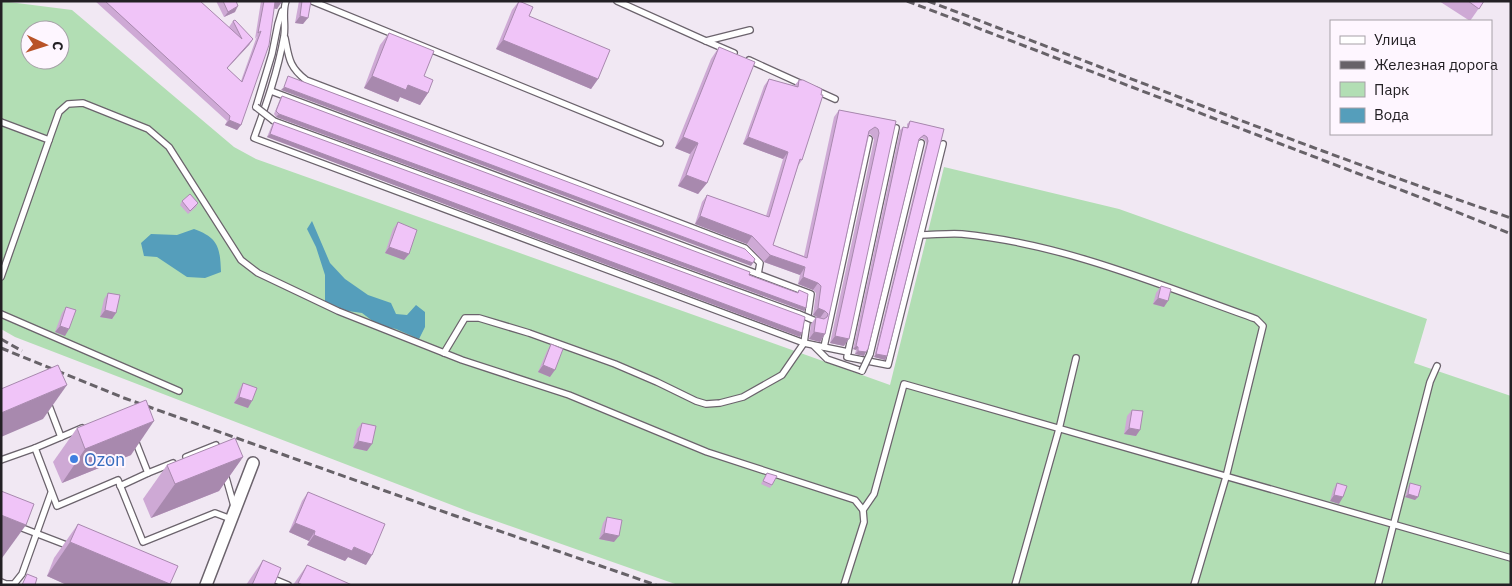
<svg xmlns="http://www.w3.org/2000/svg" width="1512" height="586" viewBox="0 0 1512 586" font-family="'IBM Plex Sans',sans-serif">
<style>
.green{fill:#b2deb4;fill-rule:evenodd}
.water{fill:#559ebb}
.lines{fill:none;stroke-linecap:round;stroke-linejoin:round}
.service-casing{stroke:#6b636c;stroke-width:8}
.minor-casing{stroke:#6b636c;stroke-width:14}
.service{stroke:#fff;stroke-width:5.5}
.minor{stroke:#fff;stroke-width:11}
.rail{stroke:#676268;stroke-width:3;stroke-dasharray:8 4;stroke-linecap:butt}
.service-bridge-casing{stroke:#6b636c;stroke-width:8;stroke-linecap:butt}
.service-bridge{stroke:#fff;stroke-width:5.5}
.wall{fill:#cea9d5}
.shaded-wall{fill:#a889ae}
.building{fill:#f0c4f8;stroke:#a889ae}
.shop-dot{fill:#3f7fe0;stroke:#fef6ff;stroke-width:2}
.labels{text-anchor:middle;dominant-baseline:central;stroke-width:4;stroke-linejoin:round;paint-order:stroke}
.shop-label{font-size:18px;fill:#366cbe;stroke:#fef6ff;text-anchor:start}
</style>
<rect width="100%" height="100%" fill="#f1e8f3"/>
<path class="green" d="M 1,1 L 72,10 L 234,147 L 256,159 L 890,385 L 944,167 L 1119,209 L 1427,319 L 1414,363 L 1511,396 L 1511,585 L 678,585 L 470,512 L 15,337 L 1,329 ZM 30,30 L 60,30 L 60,60 L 30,60 Z"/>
<g class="water">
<polygon points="312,221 330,263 345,279 368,295 391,303 396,314 407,315 416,305 425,312 425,327 419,339 396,329 378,325 362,313 348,311 325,302 325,275 316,247 307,229"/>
<path d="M 194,229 C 219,238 220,248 221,272 L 205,278 L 187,277 L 157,257 L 144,256 L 141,243 L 151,234 L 177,235 Z"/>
</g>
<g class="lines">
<defs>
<g id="service">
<path d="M 286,1 C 282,12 286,25 284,36 C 278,71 266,105 254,138 L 804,343 L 848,352 L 847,357 L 888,365 L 943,144"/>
<polyline points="312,1 660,143"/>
<polyline points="617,1 706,41 750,30"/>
<path d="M 285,38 C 289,58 289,67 306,80 L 745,248 L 760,263 L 758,274"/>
<polyline points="706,41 734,53"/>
<polyline points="749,60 804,85"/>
<polyline points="815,90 835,99"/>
<polyline points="271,91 811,294 804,343 782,375 743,397 720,403 706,404 696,401 657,382 615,364 529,333 479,318 465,318 444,353"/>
<polyline points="256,107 272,54 278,24 282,11"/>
<polyline points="274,121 799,314"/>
<polyline points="1,122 49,140 1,277"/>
<polyline points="49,140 59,112 68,104 83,103 148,129 169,147 241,260 258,273 338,311 462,360 569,395 707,452 855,500 863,510 864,522 844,585"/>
<path d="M 920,235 C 934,235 948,233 962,234 C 1064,244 1160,285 1256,319 L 1263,326 L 1226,477 L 1194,585"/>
<polyline points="1,314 179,391"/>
<polyline points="814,346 827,359 862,371"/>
<polyline points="824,347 869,139"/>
<polyline points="848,352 896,128"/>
<polyline points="870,354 921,143"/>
<polyline points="48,403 61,437 82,428"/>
<polyline points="135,440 148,473 173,463"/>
<polyline points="35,448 61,437"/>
<polyline points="186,457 216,445 218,450"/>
<polyline points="1,460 35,448 57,506 118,480 143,542 215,513 231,519"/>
<polyline points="225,474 234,506"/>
<polyline points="120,486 148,473"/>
<polyline points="863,510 874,494 904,384 1511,558"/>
<polyline points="17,526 69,546"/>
<polyline points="271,578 288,585"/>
<polyline points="1,582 6,584 14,584 22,574 51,493"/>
<polyline points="1015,585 1059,429 1076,358"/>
<polyline points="1378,585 1430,382 1437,366"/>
</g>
<polyline id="minor" points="206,585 253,463"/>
</defs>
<use href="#service" class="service-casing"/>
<use href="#minor" class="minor-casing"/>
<use href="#service" class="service"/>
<use href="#minor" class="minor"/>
<g class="rail">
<polyline points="907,1 1422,198 1511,234"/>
<path d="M 928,1 C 1122,75 1315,151 1511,218"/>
<polyline points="1,339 22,351"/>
<polyline points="1,348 124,398 453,515 656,585"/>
</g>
<defs>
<g id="service-bridge">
<polyline points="256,107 274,121"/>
<polyline points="799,314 818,322"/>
<polyline points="862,371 870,354"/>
</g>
</defs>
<use href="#service-bridge" class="service-bridge-casing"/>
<use href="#service-bridge" class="service-bridge"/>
</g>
<g class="wall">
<polygon points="95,1 200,1 230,29 229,27 233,21 253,39 249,45 227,68 241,81 257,36 255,39 261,1 281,1 277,9 274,8 241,125 237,130 225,125 227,121"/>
<polygon points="216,1 236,1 235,12 224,17"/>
<polygon points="299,1 311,1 303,24 295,23"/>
<polygon points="519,1 529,16 598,79 591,89 496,49 512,10"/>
<polygon points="1439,1 1484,1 1470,21"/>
<polygon points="389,33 424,76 428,93 420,105 400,97 398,102 364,88 380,45"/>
<polygon points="719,47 707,183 698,194 678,186 690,154 675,148 711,59"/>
<polygon points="769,79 794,86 799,80 802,160 798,166 773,245 804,256 834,117 839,110 896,121 844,346 830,343 874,140 872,136 870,134 869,135 825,334 820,342 809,339 811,324 816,317 820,318 813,315 816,293 813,290 798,284 800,275 764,262 747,244 695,224 702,202 707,195 766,216 783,159 743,144 764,86"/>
<polygon points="282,96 749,275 797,293 799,290 804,311 276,117 274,114 280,99"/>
<polygon points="910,121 944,129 887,356 885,360 874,357 926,144 925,140 922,138 918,141 864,356 855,354 856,350 853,349 900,130 903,127 907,128 907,124"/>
<polygon points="274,122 800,337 267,137 272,125"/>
<polygon points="182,201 198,203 196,207 188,214 180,205"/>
<polygon points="398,222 409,254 404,260 385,253 393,229"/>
<polygon points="1161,286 1164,307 1153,304 1156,293"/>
<polygon points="108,293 116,313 112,319 100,317 104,299"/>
<polygon points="66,307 65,336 55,332 62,313"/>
<polygon points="551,344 550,377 538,372 547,351"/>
<polygon points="243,383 248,408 234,403 239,390"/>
<polygon points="1132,410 1136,436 1124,434 1127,416"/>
<polygon points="362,423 367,451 353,448 357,429"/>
<polygon points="77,428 131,455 62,483 53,462"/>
<polygon points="243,457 219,491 151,518 143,499 167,465"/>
<polygon points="767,473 772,485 770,488 761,484"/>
<polygon points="1337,483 1339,504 1330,501 1333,490"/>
<polygon points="1410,483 1418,497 1415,500 1405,497 1408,487"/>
<polygon points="308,492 366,565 348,557 345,561 307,545 309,541 289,532 302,501"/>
<polygon points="607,517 614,542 599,539 603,523"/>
<polygon points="78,524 170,584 170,585 67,585 47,576 54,558"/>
<polygon points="263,560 274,585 246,585"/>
<polygon points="307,565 352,585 293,585"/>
</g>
<g class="shaded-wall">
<polygon points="275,2 281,3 277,9 271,8"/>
<polygon points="238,6 235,12 224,17 228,12"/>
<polygon points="300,16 308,18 303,24 295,23"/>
<polygon points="253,39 249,45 223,73 227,68"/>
<polygon points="503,40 598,79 591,89 496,49"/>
<polygon points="372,76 408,85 428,93 420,105 400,97 398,102 364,88"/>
<polygon points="284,87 753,263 751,266 281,90"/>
<polygon points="279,114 806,308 804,311 276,117"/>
<polygon points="229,120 241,125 237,130 225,125"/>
<polygon points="270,134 802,333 800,337 460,210 267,137"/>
<polygon points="683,137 698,143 690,154 675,148"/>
<polygon points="748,137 788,152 783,159 743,144"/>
<polygon points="686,175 707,183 698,194 678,186"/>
<polygon points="700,216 752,236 747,244 695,224"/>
<polygon points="389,247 409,254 404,260 385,253"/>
<polygon points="770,255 805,267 800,275 764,262"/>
<polygon points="803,277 818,283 813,290 798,284"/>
<polygon points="1158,298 1168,301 1164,307 1153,304"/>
<polygon points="818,308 825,311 820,318 813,315"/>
<polygon points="105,310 116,313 112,319 100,317"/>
<polygon points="60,326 69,329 65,336 55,332"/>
<polygon points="814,332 825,334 820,342 809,339"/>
<polygon points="835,336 849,339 844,346 830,343"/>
<polygon points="856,346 858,347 856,350 853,349"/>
<polygon points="858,351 866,352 864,356 855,354"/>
<polygon points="876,354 887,356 885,360 874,357"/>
<polygon points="543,365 555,370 550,377 538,372"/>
<polygon points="67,385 43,419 1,437 1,413"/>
<polygon points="239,397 252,401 248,408 234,403"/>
<polygon points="154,421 131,455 62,483 85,449"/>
<polygon points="1129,428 1140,430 1136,436 1124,434"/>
<polygon points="358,441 372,444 367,451 353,448"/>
<polygon points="243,457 219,491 151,518 175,484"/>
<polygon points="1408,494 1418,497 1415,500 1405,497"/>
<polygon points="1334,495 1343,497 1339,504 1330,501"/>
<polygon points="1,515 26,525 2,558 1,558"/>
<polygon points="295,523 315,531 309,541 289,532"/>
<polygon points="604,533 619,536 614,542 599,539"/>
<polygon points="314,535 354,547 372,555 366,565 348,557 345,561 307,545"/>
<polygon points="70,542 170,584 170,585 67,585 47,576"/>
</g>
<g class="building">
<polygon points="105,1 200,1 242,39 233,21 235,20 253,39 227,68 242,82 261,31 258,33 264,1 281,1 281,3 275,2 269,45 241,125 229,120 230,116"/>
<polygon points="223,1 236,1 238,6 228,12"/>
<polygon points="302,1 311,1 308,18 300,16"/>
<polygon points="519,1 533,7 529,16 610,50 598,79 503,40"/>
<polygon points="1468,1 1484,1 1479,9"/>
<polygon points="389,33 434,51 424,76 433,80 428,93 408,85 406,90 372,76"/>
<polygon points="719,47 755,62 707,183 686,175 698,143 683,137"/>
<polygon points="288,76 745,249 755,259 753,263 284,87"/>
<polygon points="769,79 798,87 799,80 803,80 822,89 821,95 823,95 802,160 800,159 773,245 807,258 839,110 896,121 849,339 835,336 879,133 878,129 875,127 869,131 825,334 814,332 816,317 824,319 827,317 828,314 825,311 818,308 821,286 818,283 803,277 805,267 770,255 752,236 700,216 707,195 769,217 788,152 748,137"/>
<polygon points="282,96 750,272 749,275 798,293 799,290 808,294 806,308 279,114 276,111"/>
<polygon points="910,121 944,129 887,356 876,354 928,141 927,137 924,135 919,139 868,349 866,352 858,351 858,347 856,346 903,127 908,128"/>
<polygon points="274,122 800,315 805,317 802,333 270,134"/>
<polygon points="190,194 198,203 190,211 182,201"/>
<polygon points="398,222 417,230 409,254 389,247"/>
<polygon points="1161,286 1171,289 1168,301 1158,298"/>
<polygon points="108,293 120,295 116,313 105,310"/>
<polygon points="66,307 76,310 69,329 60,326"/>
<polygon points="551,344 563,349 555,370 543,365"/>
<polygon points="58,365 67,385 1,413 1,389"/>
<polygon points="243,383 257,388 252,401 239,397"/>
<polygon points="146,400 154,421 85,449 77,428"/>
<polygon points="1132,410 1143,411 1140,430 1129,428"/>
<polygon points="362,423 376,426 372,444 358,441"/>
<polygon points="235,438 243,457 175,484 167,465"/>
<polygon points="767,473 777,476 772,485 763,481"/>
<polygon points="1337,483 1347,486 1343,497 1334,495"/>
<polygon points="1410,483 1421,486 1418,497 1408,494"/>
<polygon points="1,491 34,504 26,525 1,515"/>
<polygon points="308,492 385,524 372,555 354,547 352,551 314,535 315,531 295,523"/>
<polygon points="607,517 622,520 619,536 604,533"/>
<polygon points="78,524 178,566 170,584 70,542"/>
<polygon points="263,560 281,568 274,585 252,585"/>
<polygon points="307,565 352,585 303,585 298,583"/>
<polygon points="27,574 37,578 35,585 22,585"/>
</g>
<circle class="shop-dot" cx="74" cy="459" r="5"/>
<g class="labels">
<g class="shop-label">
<text x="84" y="459">Ozon</text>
</g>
</g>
<rect width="1512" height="586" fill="none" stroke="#232024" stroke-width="5"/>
<rect x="1330" y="20" width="162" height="115" fill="#fef6ff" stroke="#a6a0a7"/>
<rect x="1340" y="36" width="25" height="8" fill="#ffffff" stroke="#a6a0a7"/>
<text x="1374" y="45" font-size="15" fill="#232024">Улица</text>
<rect x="1340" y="61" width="25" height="8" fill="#676268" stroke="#a6a0a7"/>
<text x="1374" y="70" font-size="15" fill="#232024">Железная дорога</text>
<rect x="1340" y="82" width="25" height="15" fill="#b2deb4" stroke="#a6a0a7"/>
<text x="1374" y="95" font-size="15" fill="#232024">Парк</text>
<rect x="1340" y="108" width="25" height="15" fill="#559ebb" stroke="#a6a0a7"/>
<text x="1374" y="120" font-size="15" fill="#232024">Вода</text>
<g transform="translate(45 45) rotate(94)"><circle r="24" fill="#fef6ff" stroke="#a6a0a7"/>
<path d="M0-4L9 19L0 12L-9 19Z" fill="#b95328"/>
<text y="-8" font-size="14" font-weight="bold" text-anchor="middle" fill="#232024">С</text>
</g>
</svg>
